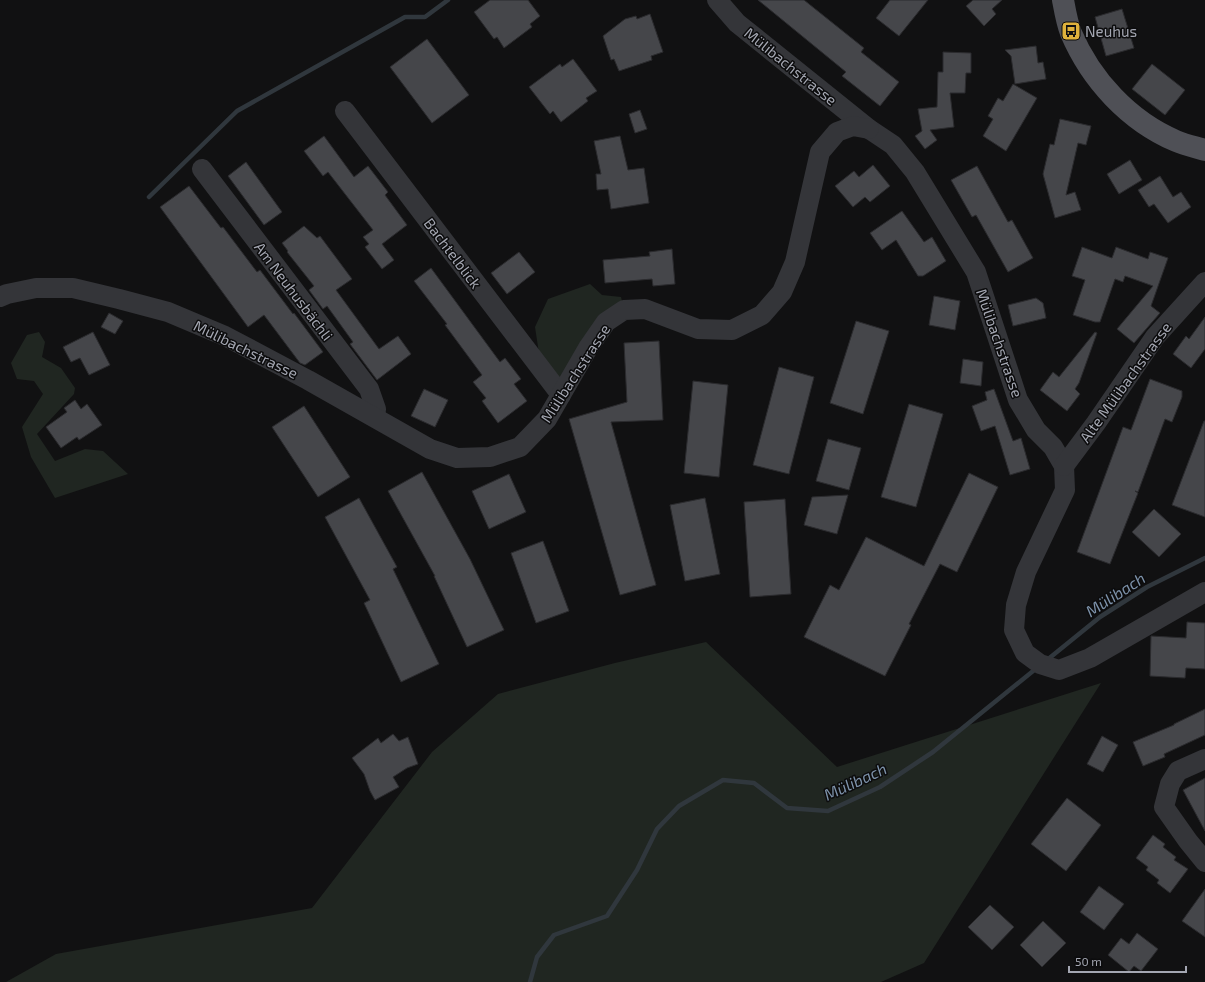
<svg xmlns="http://www.w3.org/2000/svg" width="1205" height="982" viewBox="0 0 1205 982" font-family="'Exo 2',sans-serif">
<style>
.green{fill:#202621}
.lines{fill:none;stroke-linecap:round;stroke-linejoin:round}
.stream{stroke:#30373d;stroke-width:4.5}
.building{fill:#45464a;stroke:#2b2b2e}
.minor{stroke:#343539;stroke-width:20}
.major{stroke:#4f5056;stroke-width:22}
.labels{text-anchor:middle;dominant-baseline:central;stroke-width:3;stroke-linejoin:round;paint-order:stroke}
.poi-label{font-size:15px;fill:#a4a7b2;stroke:#0c0c0d;text-anchor:start}
.street-label{font-size:15px;fill:#a4a7b2;stroke:#0c0c0d}
.water-label{font-size:16px;font-style:italic;fill:#7d92aa;stroke:#0c0c0d}
</style>
<rect width="100%" height="100%" fill="#111112"/>
<g class="green">
<polygon points="590,284 602,295 621,297 624,310 564,391 542,373 535,327 548,299"/>
<polygon points="39,332 45,342 42,357 61,368 75,388 74,394 37,434 55,461 85,449 103,451 128,474 55,498 31,457 22,427 43,394 34,381 17,379 11,363 27,335"/>
<polygon points="706,642 837,767 1101,683 924,963 881,982 6,982 56,954 312,908 432,752 498,694 615,663"/>
</g>
<g class="lines">
<g class="stream">
<polyline points="149,197 237,111 405,17 425,17 448,0"/>
<polyline points="1047,660 1100,617 1147,587 1205,558"/>
<polyline points="530,982 537,957 554,935 607,916 637,870 657,829 679,806 723,780 754,783 787,808 828,811 880,787 933,752 1038,667"/>
</g>
</g>
<g class="building">
<polygon points="490,0 528,0 540,16 530,24 532,27 504,48 497,37 494,39 474,12"/>
<polygon points="758,0 804,0 864,48 861,52 899,82 880,106 842,76 846,72"/>
<polygon points="890,0 928,0 899,36 876,18"/>
<polygon points="973,0 1002,0 992,9 996,14 984,26 966,6"/>
<polygon points="1122,9 1134,48 1106,56 1095,17"/>
<polygon points="650,14 663,52 651,56 652,60 619,71 614,59 611,60 603,36 625,19 636,16 637,19"/>
<polygon points="427,39 469,95 432,123 390,67"/>
<polygon points="1036,46 1038,63 1043,62 1046,79 1015,84 1011,56 1005,50"/>
<polygon points="943,52 971,53 971,73 966,73 965,93 950,93 954,127 930,130 937,140 925,149 915,136 922,131 918,109 937,107 938,72 943,72"/>
<polygon points="573,59 597,91 586,98 588,101 561,122 553,111 550,114 529,87 560,64 562,67"/>
<polygon points="1152,64 1185,90 1165,115 1132,89"/>
<polygon points="1013,84 1037,98 1006,151 983,136 993,119 988,116 998,98 1003,101"/>
<polygon points="640,110 647,129 635,133 629,114"/>
<polygon points="1060,119 1091,126 1086,145 1078,143 1066,195 1075,192 1081,210 1055,218 1043,174 1050,144 1054,145"/>
<polygon points="324,136 354,177 368,166 388,192 385,195 407,225 382,244 394,260 382,269 365,247 369,244 363,237 373,230 328,172 323,176 304,151"/>
<polygon points="620,136 628,170 644,168 649,203 611,209 608,189 597,190 596,174 601,174 594,141"/>
<polygon points="1130,160 1142,180 1119,194 1107,174"/>
<polygon points="246,162 282,212 264,225 228,176"/>
<polygon points="873,165 890,186 870,202 865,197 853,207 835,186 854,171 859,177"/>
<polygon points="977,166 1008,222 1012,220 1033,258 1008,272 976,215 972,217 951,180"/>
<polygon points="1160,176 1173,197 1181,192 1191,207 1168,223 1154,204 1149,207 1138,190"/>
<polygon points="189,186 221,228 223,227 257,272 260,270 293,314 294,313 323,352 305,365 300,363 264,315 248,327 160,207"/>
<polygon points="902,211 924,242 932,237 946,261 923,276 918,276 896,240 882,250 870,233"/>
<polygon points="304,226 317,238 320,236 352,279 336,290 379,349 398,336 411,354 377,380 350,344 353,342 327,306 323,309 309,290 314,286 287,252 288,251 282,243"/>
<polygon points="1082,247 1112,258 1116,247 1148,259 1150,252 1168,258 1151,306 1160,313 1134,343 1117,329 1153,286 1125,276 1123,282 1115,279 1100,322 1095,322 1073,315 1085,280 1072,276"/>
<polygon points="672,249 675,284 653,286 652,279 605,283 603,260 650,256 649,252"/>
<polygon points="519,252 535,272 507,294 491,273"/>
<polygon points="431,268 500,362 505,358 521,379 514,384 527,401 498,423 482,401 486,398 473,382 482,375 445,325 447,324 414,281"/>
<polygon points="934,296 960,301 955,330 929,325"/>
<polygon points="1036,298 1043,303 1046,318 1013,326 1008,305"/>
<polygon points="109,313 123,321 115,334 101,327"/>
<polygon points="1205,317 1205,349 1191,368 1173,354 1186,336 1189,339"/>
<polygon points="856,321 889,331 863,414 830,403"/>
<polygon points="93,332 110,365 89,375 80,358 71,362 63,347"/>
<polygon points="1095,332 1097,333 1079,383 1075,389 1080,394 1067,411 1040,390 1053,372 1059,377"/>
<polygon points="659,341 663,420 611,422 656,585 620,595 569,419 627,402 624,343"/>
<polygon points="963,359 983,362 981,386 960,383"/>
<polygon points="779,367 814,377 789,474 753,465"/>
<polygon points="1150,379 1182,391 1182,397 1172,422 1165,419 1138,492 1135,491 1138,493 1110,564 1077,552 1123,427 1131,430"/>
<polygon points="693,381 728,385 719,477 684,473"/>
<polygon points="424,389 448,400 435,427 411,416"/>
<polygon points="994,389 1013,441 1021,438 1030,469 1010,475 995,426 981,431 972,406 987,400 985,392"/>
<polygon points="75,400 81,409 87,404 102,425 79,440 77,437 61,448 46,427 67,412 64,408"/>
<polygon points="909,404 943,414 916,507 881,497"/>
<polygon points="304,406 350,477 318,497 272,427"/>
<polygon points="1204,421 1205,421 1205,517 1172,505"/>
<polygon points="828,439 861,448 849,490 816,481"/>
<polygon points="422,472 470,559 504,630 467,647 434,576 435,576 388,491"/>
<polygon points="969,473 998,487 957,572 940,564 909,624 911,625 885,676 804,637 830,585 839,590 866,537 924,566"/>
<polygon points="509,474 526,512 489,529 472,491"/>
<polygon points="848,495 837,534 804,525 812,497"/>
<polygon points="359,498 397,567 393,569 439,664 401,682 364,603 370,600 325,517"/>
<polygon points="705,498 720,574 685,581 670,505"/>
<polygon points="785,499 791,594 750,597 744,502"/>
<polygon points="1154,509 1181,534 1159,557 1132,532"/>
<polygon points="543,541 569,611 536,623 511,553"/>
<polygon points="1187,622 1205,623 1205,669 1186,668 1185,678 1150,676 1151,636 1186,638"/>
<polygon points="1205,709 1205,735 1164,754 1165,757 1143,766 1133,742 1174,725 1174,724"/>
<polygon points="393,734 399,741 408,737 418,764 407,768 393,777 399,787 375,800 370,791 364,774 352,758 378,738 381,743"/>
<polygon points="1102,736 1118,745 1103,772 1087,764"/>
<polygon points="1205,778 1205,831 1183,790"/>
<polygon points="1067,798 1101,825 1066,871 1031,844"/>
<polygon points="1153,835 1165,844 1163,847 1176,857 1174,860 1188,869 1170,893 1157,883 1159,880 1146,870 1148,867 1136,858"/>
<polygon points="1099,886 1124,904 1104,930 1080,912"/>
<polygon points="1205,889 1205,937 1182,921"/>
<polygon points="990,905 1014,927 992,950 968,927"/>
<polygon points="1043,921 1066,943 1042,967 1020,945"/>
<polygon points="1137,933 1158,949 1141,971 1134,966 1129,972 1108,955 1121,938 1129,944"/>
</g>
<g class="lines">
<g class="minor">
<polyline points="717,0 737,23 869,129 893,145 915,172 976,272 1018,400 1036,430 1053,447 1064,466 1065,490 1026,572 1016,605 1014,630 1025,653 1040,664 1059,670 1090,658 1205,592"/>
<polyline points="345,111 561,395"/>
<polyline points="202,169 369,389 376,409 375,417"/>
<polyline points="0,297 7,294 36,288 73,288 119,299 168,312 225,336 308,380 430,449 457,458 490,457 520,447 547,419 588,348 606,322 624,310 645,309 698,329 732,330 762,315 782,292 795,262 820,152 837,132 853,126 869,129"/>
<polyline points="1064,466 1096,423 1155,337 1205,282"/>
<polyline points="1205,759 1178,771 1170,784 1164,807 1188,841 1205,862"/>
</g>
<path class="major" d="M 1063,0 C 1065,11 1067,23 1071,33 C 1091,80 1129,121 1176,141 C 1185,145 1195,147 1205,150"/>
</g>
<defs>
<symbol id="bus-square" viewBox="-11 -11 22 22"><rect x="-9" y="-9" width="18" height="18" rx="4" fill="#dfb23c" stroke="#0c0c0d"/><path d="M-5-6H5V4H4V6H2V4H-2V6H-4V4H-5ZM-3.5-4V0h7V-4ZM-3.5 1.2v1.5H-2V1.2ZM2 1.2v1.5H3.5V1.2Z" fill="#111"/></symbol>
</defs>
<g fill-rule="evenodd">
<use href="#bus-square" x="1060" y="20" width="22" height="22"/>
</g>
<g class="labels">
<g class="poi-label">
<text x="1085" y="31">Neuhus</text>
</g>
<g class="street-label">
<text transform="translate(791 66) rotate(39)">Mülibachstrasse</text>
<text transform="translate(453 253) rotate(53)">Bachtelblick</text>
<text transform="translate(294 291) rotate(53)">Am Neuhusbächli</text>
<text transform="translate(1000 343) rotate(71)">Mülibachstrasse</text>
<text transform="translate(246 349) rotate(26)">Mülibachstrasse</text>
<text transform="translate(575 373) rotate(-57)">Mülibachstrasse</text>
<text transform="translate(1125 382) rotate(-54)">Alte Mülibachstrasse</text>
</g>
<g class="water-label">
<text transform="translate(1115 594) rotate(-33)">Mülibach</text>
<text transform="translate(855 781) rotate(-25)">Mülibach</text>
</g>
</g>
<path d="M1069 966v6h117v-6" fill="none" stroke="#a4a7b2" stroke-width="2"/>
<text x="1075" y="966" font-size="12" fill="#a4a7b2" stroke="#0c0c0d" stroke-width="3" paint-order="stroke">50 m</text>
</svg>
